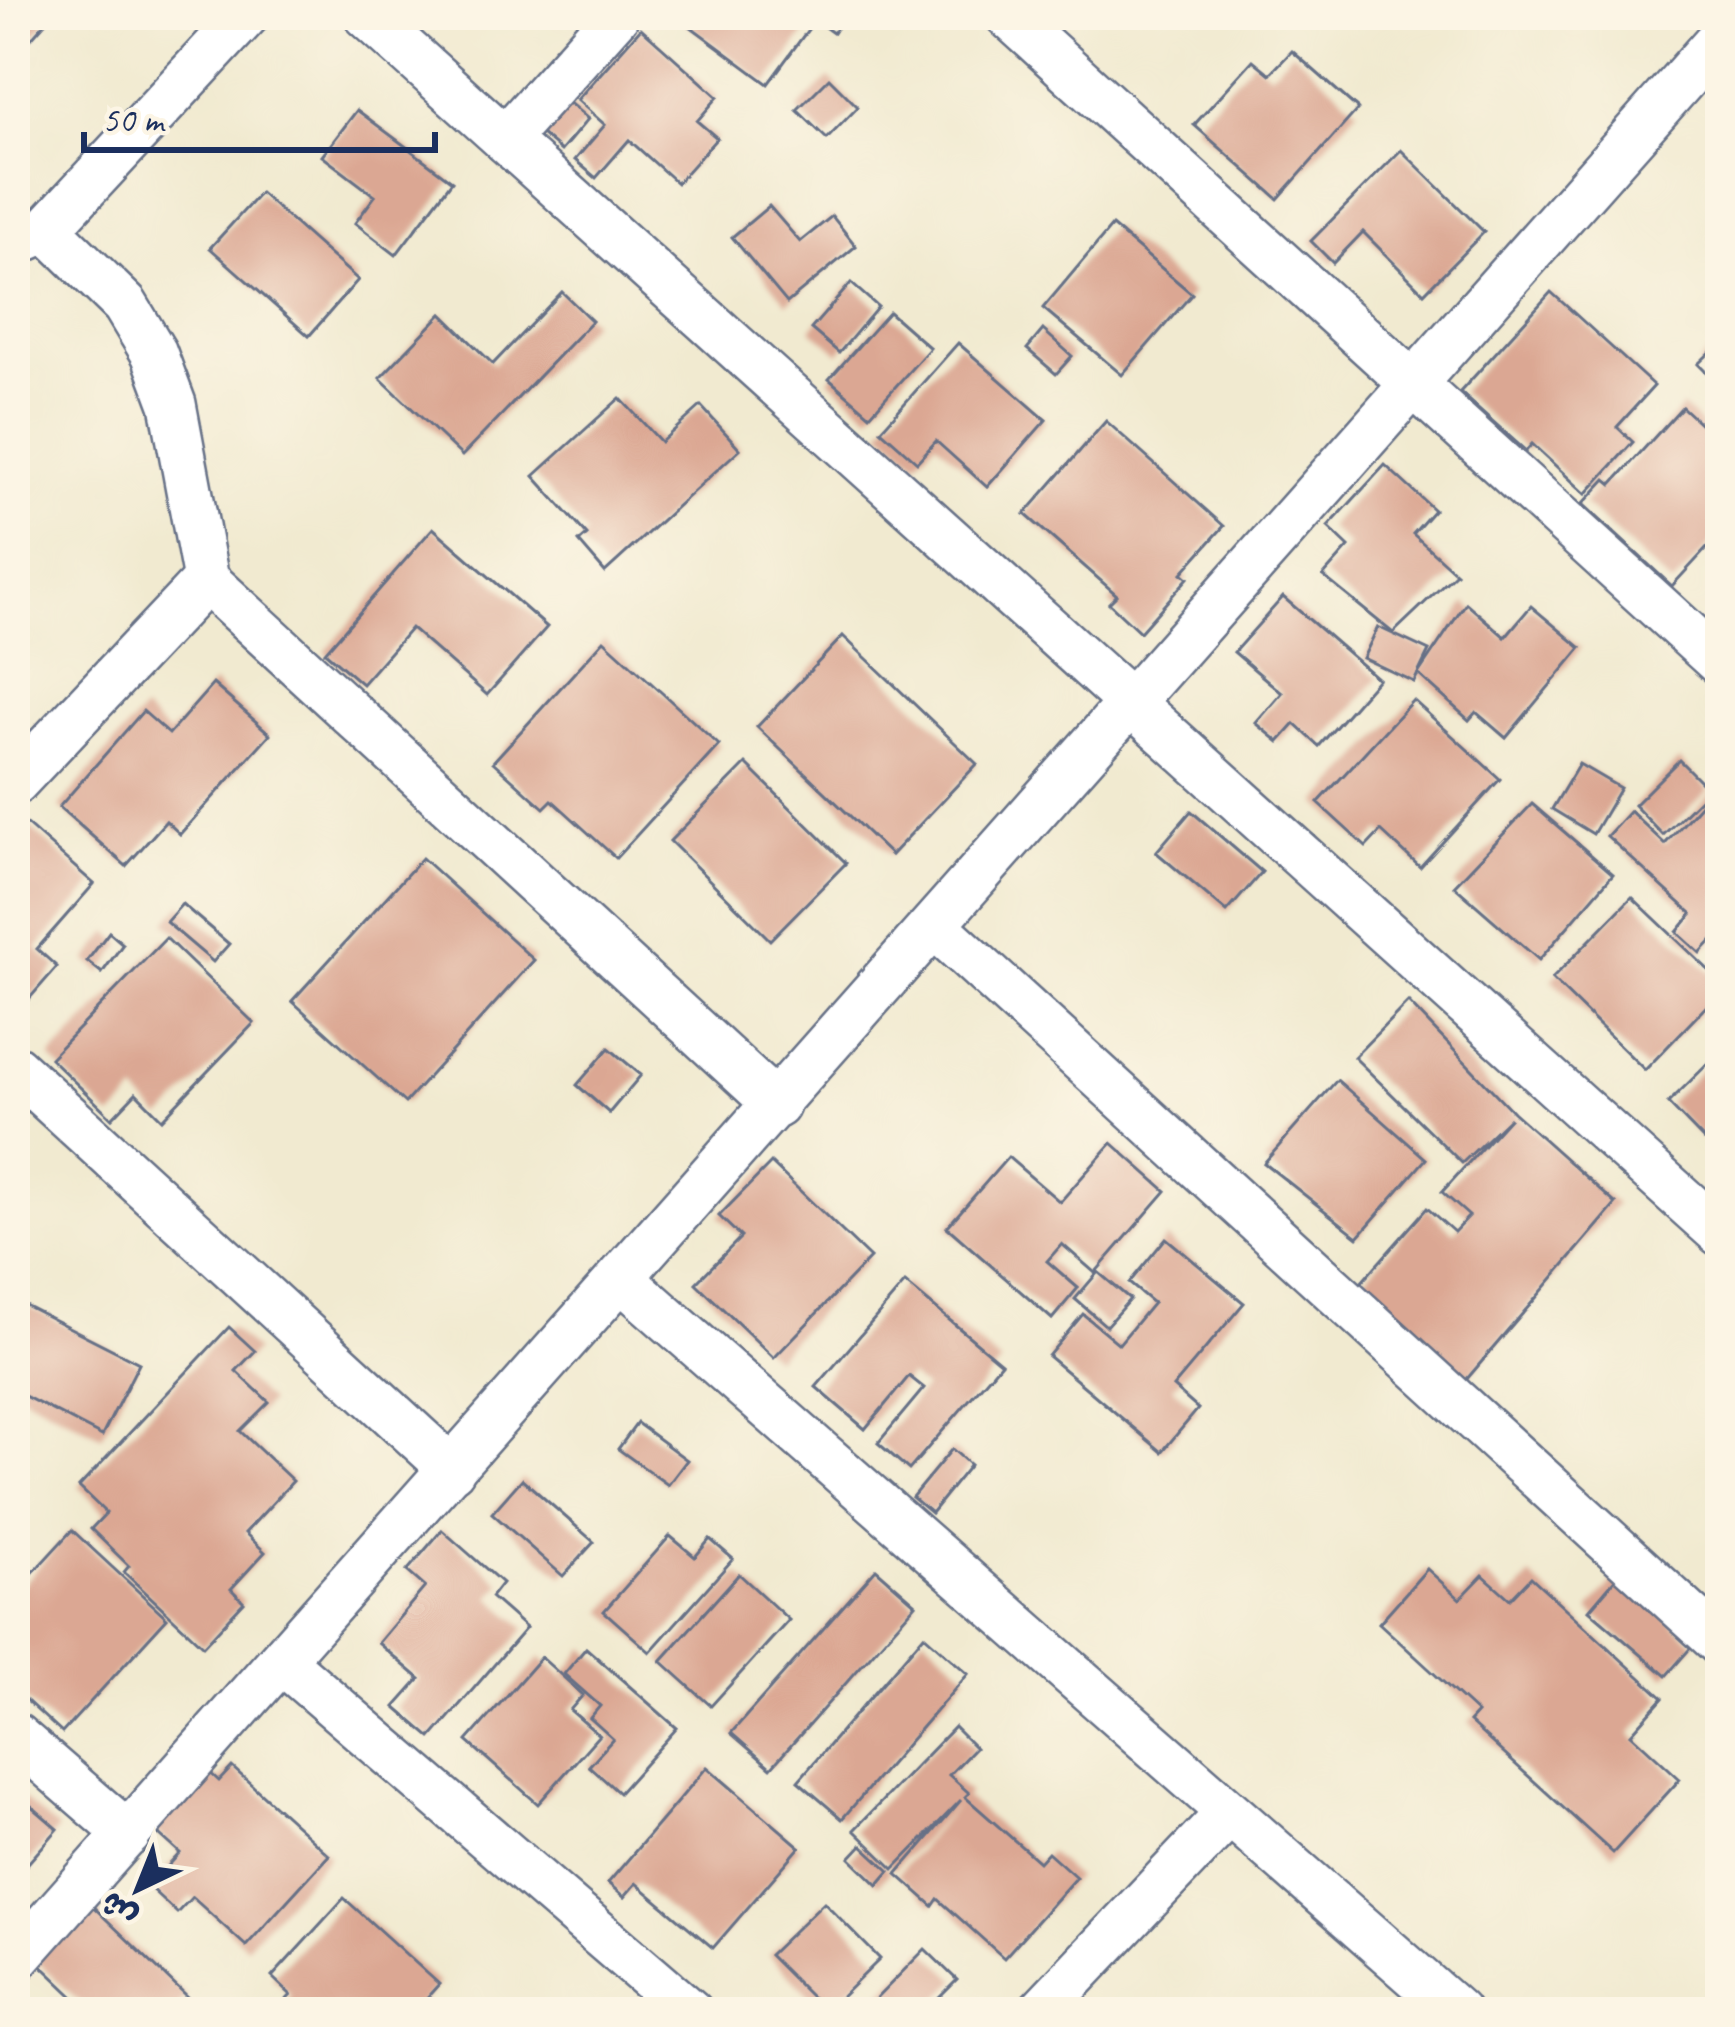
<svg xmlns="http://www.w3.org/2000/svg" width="1735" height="2027" viewBox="0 0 1735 2027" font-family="Caveat,'Playpen Sans Arabic',sans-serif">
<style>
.building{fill:#dba793}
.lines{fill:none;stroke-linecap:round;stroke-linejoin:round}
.minor-casing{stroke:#667086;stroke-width:50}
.minor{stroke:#fff;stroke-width:45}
</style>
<rect width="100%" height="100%" fill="#fcf5e5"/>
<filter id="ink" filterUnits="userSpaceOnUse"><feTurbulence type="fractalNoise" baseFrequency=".00833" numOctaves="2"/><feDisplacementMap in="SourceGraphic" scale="24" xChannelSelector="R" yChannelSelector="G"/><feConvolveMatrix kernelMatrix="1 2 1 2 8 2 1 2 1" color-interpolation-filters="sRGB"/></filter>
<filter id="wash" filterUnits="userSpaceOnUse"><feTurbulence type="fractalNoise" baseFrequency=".004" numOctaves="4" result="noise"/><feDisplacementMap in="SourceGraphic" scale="48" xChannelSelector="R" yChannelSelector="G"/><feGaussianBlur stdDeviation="2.7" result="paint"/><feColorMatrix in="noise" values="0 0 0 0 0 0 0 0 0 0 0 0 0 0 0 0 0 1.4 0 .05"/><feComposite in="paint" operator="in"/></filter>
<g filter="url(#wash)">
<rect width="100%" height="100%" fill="#f1ead0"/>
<g id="blocks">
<g class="building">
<polygon points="15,15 52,15 21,50 15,44"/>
<polygon points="675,15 845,15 833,33 815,20 768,84"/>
<polygon points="641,28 718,97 697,121 717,138 677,183 629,140 596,178 575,160 605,125 577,100"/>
<polygon points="1292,51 1358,109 1278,199 1194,125 1253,60 1270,74"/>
<polygon points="829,78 858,107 827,139 797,110"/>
<polygon points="561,96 588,119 561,151 534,128"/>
<polygon points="357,110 452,181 396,255 355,223 375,196 322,156"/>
<polygon points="1401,150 1484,232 1424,293 1363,232 1333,263 1311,241"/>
<polygon points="260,193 358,280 309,336 210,248"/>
<polygon points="769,206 800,242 832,216 856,246 787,303 732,237"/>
<polygon points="1112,226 1192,294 1122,375 1043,308"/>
<polygon points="851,283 878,307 839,353 811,329"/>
<polygon points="562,292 592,321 462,456 380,378 442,314 493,364"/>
<polygon points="1551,292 1654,386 1617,427 1633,442 1586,494 1532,444 1526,451 1460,392"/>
<polygon points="889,312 930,348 870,415 829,379"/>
<polygon points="1043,330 1072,356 1056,374 1027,349"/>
<polygon points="958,343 1046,420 987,487 936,441 917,462 881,430"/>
<polygon points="1720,343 1720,386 1698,364"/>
<polygon points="620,398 661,442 701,406 740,449 605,572 579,542 587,535 534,476"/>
<polygon points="1682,407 1720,442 1720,534 1672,586 1583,504 1606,479 1612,484"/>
<polygon points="1106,421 1224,526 1182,573 1188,578 1140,632 1109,603 1117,595 1025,514"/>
<polygon points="1385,465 1434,510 1413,534 1456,573 1393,633 1323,576 1349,547 1328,527"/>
<polygon points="433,528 547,627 487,695 411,628 362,684 325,652"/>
<polygon points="1283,597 1378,679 1319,746 1295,724 1279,742 1256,723 1282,693 1234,652"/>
<polygon points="1466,603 1505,637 1531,606 1581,648 1506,738 1476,712 1469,720 1418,674"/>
<polygon points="1378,627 1429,651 1414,682 1363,658"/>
<polygon points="843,636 977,764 891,855 757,727"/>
<polygon points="604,640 719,745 616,858 552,800 544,808 493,762"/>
<polygon points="213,684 270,734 180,834 166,821 126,866 59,807 143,711 169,734"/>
<polygon points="1413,700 1500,779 1420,867 1381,831 1366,847 1318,803"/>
<polygon points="1679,760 1709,790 1663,835 1634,805"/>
<polygon points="746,764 846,863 770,940 670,841"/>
<polygon points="1579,764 1620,788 1593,834 1552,809"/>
<polygon points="1713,791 1720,798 1720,932 1700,953 1677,932 1692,914 1607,836 1630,811 1665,844"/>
<polygon points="1532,804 1613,874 1539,960 1454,886"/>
<polygon points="1191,811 1262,872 1227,912 1156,852"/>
<polygon points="15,814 94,884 37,949 57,967 15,1015"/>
<polygon points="422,858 534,960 405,1103 292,1001"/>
<polygon points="1632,897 1720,981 1720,992 1645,1070 1552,979"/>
<polygon points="182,904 229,944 213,962 166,922"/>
<polygon points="109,932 123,944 102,973 87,961"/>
<polygon points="166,938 254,1023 162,1119 136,1093 112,1118 50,1058"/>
<polygon points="1408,1002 1513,1112 1616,1204 1466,1380 1359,1285 1427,1208 1454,1232 1469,1216 1442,1192 1510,1117 1462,1163 1354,1057"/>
<polygon points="609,1048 641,1075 609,1113 577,1085"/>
<polygon points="1720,1052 1720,1124 1704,1140 1668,1103"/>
<polygon points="1337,1080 1426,1159 1358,1237 1264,1163"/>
<polygon points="1112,1143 1166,1191 1095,1273 1062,1244 1047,1261 1078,1288 1052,1319 947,1227 1008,1157 1060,1202"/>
<polygon points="771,1163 870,1258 774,1358 696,1283 741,1237 719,1216"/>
<polygon points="1166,1238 1244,1303 1173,1387 1198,1409 1162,1452 1048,1356 1083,1314 1119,1344 1153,1303 1129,1283"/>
<polygon points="1098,1272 1130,1299 1106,1326 1075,1299"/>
<polygon points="905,1283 1001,1363 909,1470 878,1443 924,1388 909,1376 865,1429 816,1387"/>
<polygon points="19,1302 139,1363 102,1436 15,1391"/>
<polygon points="229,1327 255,1351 236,1371 269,1402 240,1431 293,1481 245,1533 265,1552 231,1589 244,1602 203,1646 124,1572 129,1566 91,1529 106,1513 79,1487"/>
<polygon points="637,1423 687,1460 668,1485 618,1449"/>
<polygon points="952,1449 970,1465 931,1513 912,1497"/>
<polygon points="522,1479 594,1542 563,1576 492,1513"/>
<polygon points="72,1530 167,1618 62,1733 15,1690 15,1592"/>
<polygon points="442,1530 502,1583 491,1597 526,1628 431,1738 395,1707 420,1679 378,1643 425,1587 407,1571"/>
<polygon points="670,1536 695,1557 710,1539 733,1559 650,1652 604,1611"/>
<polygon points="876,1569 916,1604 771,1768 731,1733"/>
<polygon points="1427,1569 1460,1599 1483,1575 1510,1599 1531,1577 1663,1698 1631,1734 1680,1779 1613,1853 1469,1722 1477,1713 1379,1623"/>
<polygon points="739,1574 789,1620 711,1706 661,1661"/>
<polygon points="1618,1576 1695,1643 1666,1676 1589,1610"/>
<polygon points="924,1635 968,1674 842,1819 798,1781"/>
<polygon points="586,1648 677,1728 619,1793 589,1766 613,1739 590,1718 600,1706 564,1674"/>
<polygon points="541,1657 583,1695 570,1710 599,1735 538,1804 467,1741"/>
<polygon points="954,1727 975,1748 949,1775 969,1793 965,1797 1039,1862 1048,1852 1076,1877 1004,1958 938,1899 933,1906 897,1874 961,1800 894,1869 854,1830"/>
<polygon points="195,1759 219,1781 232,1767 329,1855 246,1946 192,1897 177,1913 149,1887 180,1853 141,1818"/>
<polygon points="707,1767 800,1847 713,1948 636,1883 624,1897 608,1883"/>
<polygon points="15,1792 58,1829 15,1878"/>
<polygon points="862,1845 890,1871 878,1885 850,1858"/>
<polygon points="81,1895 187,1997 172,2012 90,2012 26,1951"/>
<polygon points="344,1898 439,1984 414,2012 275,2012 291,1995 272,1977"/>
<polygon points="824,1902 880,1959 826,2012 769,1955"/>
<polygon points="925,1949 957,1980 925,2012 863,2012"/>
</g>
</g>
</g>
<g filter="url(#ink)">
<use href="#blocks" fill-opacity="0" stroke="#667086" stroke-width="3"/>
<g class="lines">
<defs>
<g id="minor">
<polyline points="367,15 1720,1233"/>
<polyline points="1008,15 1720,663"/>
<polyline points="505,139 616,15"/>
<polyline points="47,229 125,305 154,353 173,404 206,580 777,1105"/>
<polyline points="15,243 47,229 246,15"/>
<polyline points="15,782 206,580"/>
<polyline points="936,927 1720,1643"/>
<polyline points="15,1068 452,1469"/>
<polyline points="622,1279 1457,2012"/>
<polyline points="282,1661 690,2012"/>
<polyline points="15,1736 128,1834"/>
<polyline points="15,1960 1720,38"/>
<polyline points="1040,2012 1229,1813"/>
</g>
</defs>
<use href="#minor" class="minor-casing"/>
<use href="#minor" class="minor"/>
</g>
</g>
<rect width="1735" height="2027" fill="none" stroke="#fcf5e5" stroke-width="60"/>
<g transform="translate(138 1889) rotate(223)" stroke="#fcf5e5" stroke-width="9" paint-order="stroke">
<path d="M0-9L21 45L0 30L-21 45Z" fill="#1b2f5e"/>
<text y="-18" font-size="33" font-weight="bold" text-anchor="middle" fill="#1b2f5e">ش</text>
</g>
<path d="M84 132v18h351v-18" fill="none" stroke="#1b2f5e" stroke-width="6"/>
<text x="102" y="132" font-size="36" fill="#1b2f5e" stroke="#fcf5e5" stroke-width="9" paint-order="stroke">50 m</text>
</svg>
